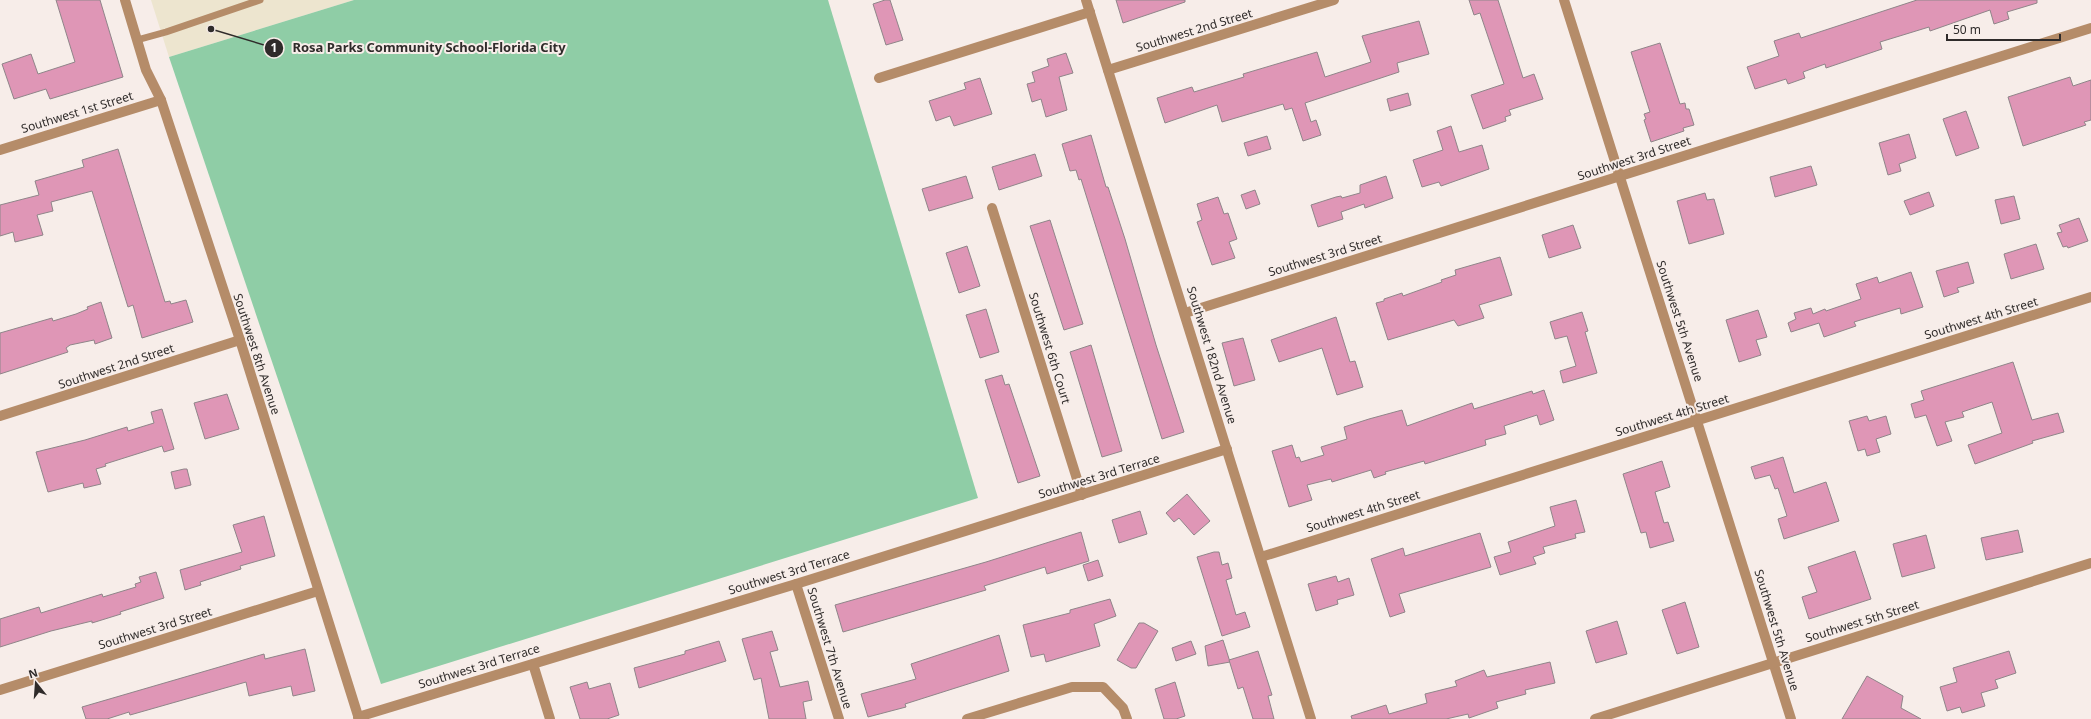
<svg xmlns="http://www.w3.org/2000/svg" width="2091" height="719" viewBox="0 0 2091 719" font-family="'Noto Sans',sans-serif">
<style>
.education{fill:#ede5cf}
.green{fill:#8fcda6}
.building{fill:#df96b6;stroke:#8f8589}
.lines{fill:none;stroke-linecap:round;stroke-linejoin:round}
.service{stroke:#b58c69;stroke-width:7}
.minor{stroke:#b58c69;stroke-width:10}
.tertiary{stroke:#b58c69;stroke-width:10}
.labels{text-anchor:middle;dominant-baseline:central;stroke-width:4;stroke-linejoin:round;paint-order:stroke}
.street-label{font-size:12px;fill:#2f2b2a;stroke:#f7ede9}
.leader{fill:none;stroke:#2f2b2a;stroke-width:1.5}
.callout-dot{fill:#2f2b2a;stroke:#f7ede9;stroke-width:1.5}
.mark-label{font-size:12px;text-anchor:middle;font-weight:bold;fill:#fff}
.callout-label{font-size:13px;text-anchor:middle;font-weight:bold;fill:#2f2b2a;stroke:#f7ede9;stroke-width:4;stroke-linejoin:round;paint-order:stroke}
</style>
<rect width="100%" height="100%" fill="#f7ede9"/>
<polygon class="education" points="151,0 354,0 169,57"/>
<polygon class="green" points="354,0 828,0 978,498 381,684 169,57"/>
<g class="building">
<polygon points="56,0 100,0 123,77 50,99 46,89 14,99 2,64 31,54 38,74 75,62"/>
<polygon points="885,0 890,0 903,40 886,45 873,4"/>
<polygon points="1116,0 1185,0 1185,2 1123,23"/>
<polygon points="1469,0 1498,0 1523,78 1534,74 1543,99 1509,110 1511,115 1505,117 1506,121 1483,129 1471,95 1504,84 1480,13 1474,15"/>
<polygon points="1917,0 2037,0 2037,3 2007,12 2009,19 1994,24 1990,10 1930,31 1929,27 1880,42 1882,49 1826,68 1825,64 1803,72 1805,78 1788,84 1786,79 1755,89 1747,67 1779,56 1774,41 1799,33 1801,38"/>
<polygon points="1419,21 1429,54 1397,63 1399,72 1305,103 1311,122 1316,120 1321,135 1303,141 1292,108 1285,110 1283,104 1222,122 1217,105 1165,123 1157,98 1192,87 1194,92 1244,77 1243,74 1317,52 1325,77 1371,62 1362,36"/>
<polygon points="1660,43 1680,104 1685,103 1686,109 1689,109 1694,125 1683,128 1684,131 1651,142 1644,120 1646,119 1644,114 1650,112 1631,52"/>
<polygon points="1066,53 1073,73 1059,77 1067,110 1046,117 1041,99 1032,102 1027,84 1035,82 1032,72 1049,66 1047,59"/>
<polygon points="2070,77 2073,86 2091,80 2091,120 2084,122 2086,125 2023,146 2008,97"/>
<polygon points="980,78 992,114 954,126 950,116 936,121 929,101 966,89 964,83"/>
<polygon points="1408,93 1411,105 1390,111 1387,99"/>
<polygon points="1966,111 1979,148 1956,156 1943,119"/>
<polygon points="1451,126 1459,152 1482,145 1489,169 1441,186 1439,182 1422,187 1413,160 1443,150 1437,131"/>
<polygon points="1909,134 1916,158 1899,164 1901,171 1888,175 1879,143"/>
<polygon points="1091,135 1106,187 1108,187 1125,239 1156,345 1184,432 1162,439 1081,179 1079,180 1076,170 1070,171 1062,144"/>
<polygon points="1267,136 1271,149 1248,156 1244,143"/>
<polygon points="118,149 165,302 170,301 171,304 186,300 193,322 142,338 133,305 128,307 92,191 51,202 53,211 37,215 43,235 15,242 13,232 0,236 0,205 39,195 35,181 84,167 82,160"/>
<polygon points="1035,154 1042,176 999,190 992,167"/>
<polygon points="1811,166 1817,185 1775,197 1770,177"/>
<polygon points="966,176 973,198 929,211 922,189"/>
<polygon points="1386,176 1393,198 1365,208 1364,204 1341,212 1343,219 1318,227 1311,205 1336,197 1341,196 1342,198 1360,193 1360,185"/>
<polygon points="1255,190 1260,204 1246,209 1241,195"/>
<polygon points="1929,192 1934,206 1910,215 1904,201"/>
<polygon points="1705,193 1707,200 1714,199 1724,234 1689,244 1677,201"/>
<polygon points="2014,196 2020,219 2001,224 1995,200"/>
<polygon points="1218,197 1224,214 1228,213 1237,239 1229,242 1235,258 1212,265 1197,222 1202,220 1197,204"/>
<polygon points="2079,218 2088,241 2068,248 2067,246 2063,247 2057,233 2062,232 2059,225"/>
<polygon points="1050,220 1083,324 1064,330 1030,226"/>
<polygon points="1573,225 1581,248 1549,258 1542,235"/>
<polygon points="2036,244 2044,269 2011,279 2004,254"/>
<polygon points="967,246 980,286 959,293 946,253"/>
<polygon points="1500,257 1512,295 1479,305 1484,318 1458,326 1454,320 1388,340 1376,303 1384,301 1384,299 1402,293 1403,296 1442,282 1441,280 1456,275 1455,270"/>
<polygon points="1968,262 1974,283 1957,288 1959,292 1944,297 1936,271"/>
<polygon points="1911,272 1923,307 1901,314 1900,308 1854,322 1856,326 1824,337 1819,323 1791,332 1788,323 1796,319 1794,313 1811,308 1813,314 1825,309 1826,311 1861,299 1856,284 1877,277 1879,283"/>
<polygon points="101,302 112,338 95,344 94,340 70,345 66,348 68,352 0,374 0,333 52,318 53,321 76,314 88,309 87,307"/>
<polygon points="986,309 999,352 980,358 966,315"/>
<polygon points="1758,310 1767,337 1756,340 1761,355 1739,362 1726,320"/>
<polygon points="1582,312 1588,331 1585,332 1597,373 1563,383 1560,371 1576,366 1567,336 1555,339 1550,322"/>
<polygon points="1336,317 1350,362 1355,361 1363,387 1337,395 1322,348 1279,362 1271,340"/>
<polygon points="1243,338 1255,380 1234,386 1222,343"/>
<polygon points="1091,345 1122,451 1102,457 1070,352"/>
<polygon points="2013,362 2032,420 2058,413 2064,432 2032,441 2033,443 1975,464 1968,445 2002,433 1992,402 1962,412 1964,417 1945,422 1952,441 1937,446 1926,415 1915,418 1911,404 1924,400 1921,391"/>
<polygon points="1002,375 1005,385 1009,384 1040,476 1018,483 985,380"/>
<polygon points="1544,390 1554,420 1540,425 1537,415 1504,426 1506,434 1485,440 1486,445 1425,464 1424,461 1385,472 1386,474 1374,478 1371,470 1332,482 1331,479 1307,485 1312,500 1289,507 1272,451 1292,445 1296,458 1299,457 1301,462 1324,455 1321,447 1347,439 1344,427 1369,419 1402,410 1407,426 1472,403 1474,409 1532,391 1533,394"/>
<polygon points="227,394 239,429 205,439 194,403"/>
<polygon points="162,409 174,449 164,452 162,446 105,464 106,466 96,469 101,484 84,488 83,483 48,492 36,452 85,440 127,427 128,431 154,423 151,412"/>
<polygon points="1867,416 1869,421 1886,416 1891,434 1876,439 1880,452 1867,456 1865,449 1858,451 1849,421"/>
<polygon points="1783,457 1794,493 1826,482 1839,521 1784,539 1778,519 1787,516 1778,488 1775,489 1770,475 1755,479 1751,467"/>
<polygon points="1662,461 1670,487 1655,492 1664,523 1668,522 1674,541 1650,548 1646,532 1641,533 1623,474"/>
<polygon points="184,469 187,469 191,485 175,489 171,472"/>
<polygon points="1187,494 1210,521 1194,535 1179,518 1174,522 1166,513"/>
<polygon points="1576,500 1585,532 1575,534 1576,538 1543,547 1545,553 1533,557 1536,564 1500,575 1494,557 1511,552 1508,542 1555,526 1550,507"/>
<polygon points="1140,511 1147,534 1119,543 1112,520"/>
<polygon points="264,516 275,556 240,566 241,569 200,582 201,585 185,590 180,570 242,552 233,525"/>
<polygon points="2018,530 2023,552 1986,560 1981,538"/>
<polygon points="1081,532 1089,561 1047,574 1045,567 984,586 986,590 843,632 835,605 986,562"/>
<polygon points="1480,533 1491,567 1399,594 1405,612 1390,617 1371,559 1403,548 1405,556"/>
<polygon points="1926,535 1935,568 1902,577 1893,544"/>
<polygon points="1855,551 1871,599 1809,619 1802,597 1817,592 1808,567"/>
<polygon points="1214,552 1219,552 1222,565 1228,563 1232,578 1226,580 1236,615 1245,612 1250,627 1222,636 1197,557"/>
<polygon points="1098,560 1103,576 1088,581 1083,565"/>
<polygon points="156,572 164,598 120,612 121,614 92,623 92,621 51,631 0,647 0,619 39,607 41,613 102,594 103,597 136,587 135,584 141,582 139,577"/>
<polygon points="1336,576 1338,582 1349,578 1354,595 1337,600 1338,604 1316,611 1308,584"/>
<polygon points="1110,599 1116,616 1094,624 1100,646 1046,662 1044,654 1031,657 1023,625 1070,613 1070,610"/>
<polygon points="1685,602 1699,647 1677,654 1662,610"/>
<polygon points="1617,621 1627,654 1596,663 1586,631"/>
<polygon points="1139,623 1144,623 1158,631 1136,668 1131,668 1117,660"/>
<polygon points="772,631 778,650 770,652 780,687 808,681 812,700 803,702 806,719 769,719 761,678 754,680 742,639"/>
<polygon points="999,635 1009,671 905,704 906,707 868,717 861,694 916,679 911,664"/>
<polygon points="1223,640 1230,662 1208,666 1205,646"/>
<polygon points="719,641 726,661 639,688 634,668 685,654 685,651"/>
<polygon points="1191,641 1196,654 1176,661 1172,648"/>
<polygon points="305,649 315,691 293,696 291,686 249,696 246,682 130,715 129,712 107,719 86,719 82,707 264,654 265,659"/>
<polygon points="1258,651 1272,695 1268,696 1274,719 1253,719 1243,687 1238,689 1229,660"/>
<polygon points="2009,651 2016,673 1995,680 1998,688 1981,693 1985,706 1962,713 1960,707 1947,711 1940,687 1957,682 1953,668"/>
<polygon points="1550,662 1555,683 1525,690 1526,694 1496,702 1498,708 1469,718 1468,714 1446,719 1352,719 1351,716 1386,705 1389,714 1427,703 1425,694 1457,686 1455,681 1484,670 1487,677"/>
<polygon points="1867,676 1903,696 1901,708 1921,719 1842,719"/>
<polygon points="587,682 589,689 610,683 619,715 607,719 580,719 570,687"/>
<polygon points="1175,682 1185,716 1176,719 1164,719 1155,689"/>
</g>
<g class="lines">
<polyline class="service" points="137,40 166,32 260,0"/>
<g class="minor">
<polyline points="125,0 146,70 161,100 240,340 359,719"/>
<polyline points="1564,0 1791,719"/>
<polyline points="1108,70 1334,0"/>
<polyline points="879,78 1090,12"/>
<polyline points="0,150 161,100"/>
<polyline points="992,208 1082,495"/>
<polyline points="1185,313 2091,28"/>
<polyline points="0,416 240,340"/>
<polyline points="1261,557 2091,297"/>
<polyline points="796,584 839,719"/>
<polyline points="533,664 550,719"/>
<polyline points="0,690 318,591"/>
<polyline points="358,717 796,584 1227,449"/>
<polyline points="967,719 1072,687 1103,687 1123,708 1127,719"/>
<polyline points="1595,719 2091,563"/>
</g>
<polyline class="tertiary" points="1086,0 1311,719"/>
</g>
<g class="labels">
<g class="street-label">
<text transform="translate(1194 30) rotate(-17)">Southwest 2nd Street</text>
<text transform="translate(77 112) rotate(-17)">Southwest 1st Street</text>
<text transform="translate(1634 158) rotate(-18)">Southwest 3rd Street</text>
<text transform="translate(1325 255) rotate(-17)">Southwest 3rd Street</text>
<text transform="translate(1981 318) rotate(-17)">Southwest 4th Street</text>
<text transform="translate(1680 321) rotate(72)">Southwest 5th Avenue</text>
<text transform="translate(1050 348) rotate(73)">Southwest 6th Court</text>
<text transform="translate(257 354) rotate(72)">Southwest 8th Avenue</text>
<text transform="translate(1212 355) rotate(73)">Southwest 182nd Avenue</text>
<text transform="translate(116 366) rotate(-18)">Southwest 2nd Street</text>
<text transform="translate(1672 415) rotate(-17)">Southwest 4th Street</text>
<text transform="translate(1099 476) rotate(-17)">Southwest 3rd Terrace</text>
<text transform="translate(1363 511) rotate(-17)">Southwest 4th Street</text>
<text transform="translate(789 572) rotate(-17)">Southwest 3rd Terrace</text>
<text transform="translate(1862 621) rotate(-17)">Southwest 5th Street</text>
<text transform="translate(155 628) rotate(-17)">Southwest 3rd Street</text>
<text transform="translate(1777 630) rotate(73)">Southwest 5th Avenue</text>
<text transform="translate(830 648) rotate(73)">Southwest 7th Avenue</text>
<text transform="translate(479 666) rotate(-17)">Southwest 3rd Terrace</text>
</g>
</g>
<path class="leader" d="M211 29L274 48"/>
<g class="callout-dot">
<circle cx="211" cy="29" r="4"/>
<circle cx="274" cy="48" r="10"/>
</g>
<g class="mark-label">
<text x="274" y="52">1</text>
</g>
<g class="callout-label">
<text x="429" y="52">Rosa Parks Community School-Florida City</text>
</g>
<g transform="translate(36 683) rotate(343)" stroke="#f7ede9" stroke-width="3" paint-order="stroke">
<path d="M0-3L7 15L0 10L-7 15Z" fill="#2f2b2a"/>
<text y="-6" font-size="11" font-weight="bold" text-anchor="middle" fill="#2f2b2a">N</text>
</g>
<path d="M1947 34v6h113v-6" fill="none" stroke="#2f2b2a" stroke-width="2"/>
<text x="1953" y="34" font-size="12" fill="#2f2b2a" stroke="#f7ede9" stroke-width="3" paint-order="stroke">50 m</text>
</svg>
